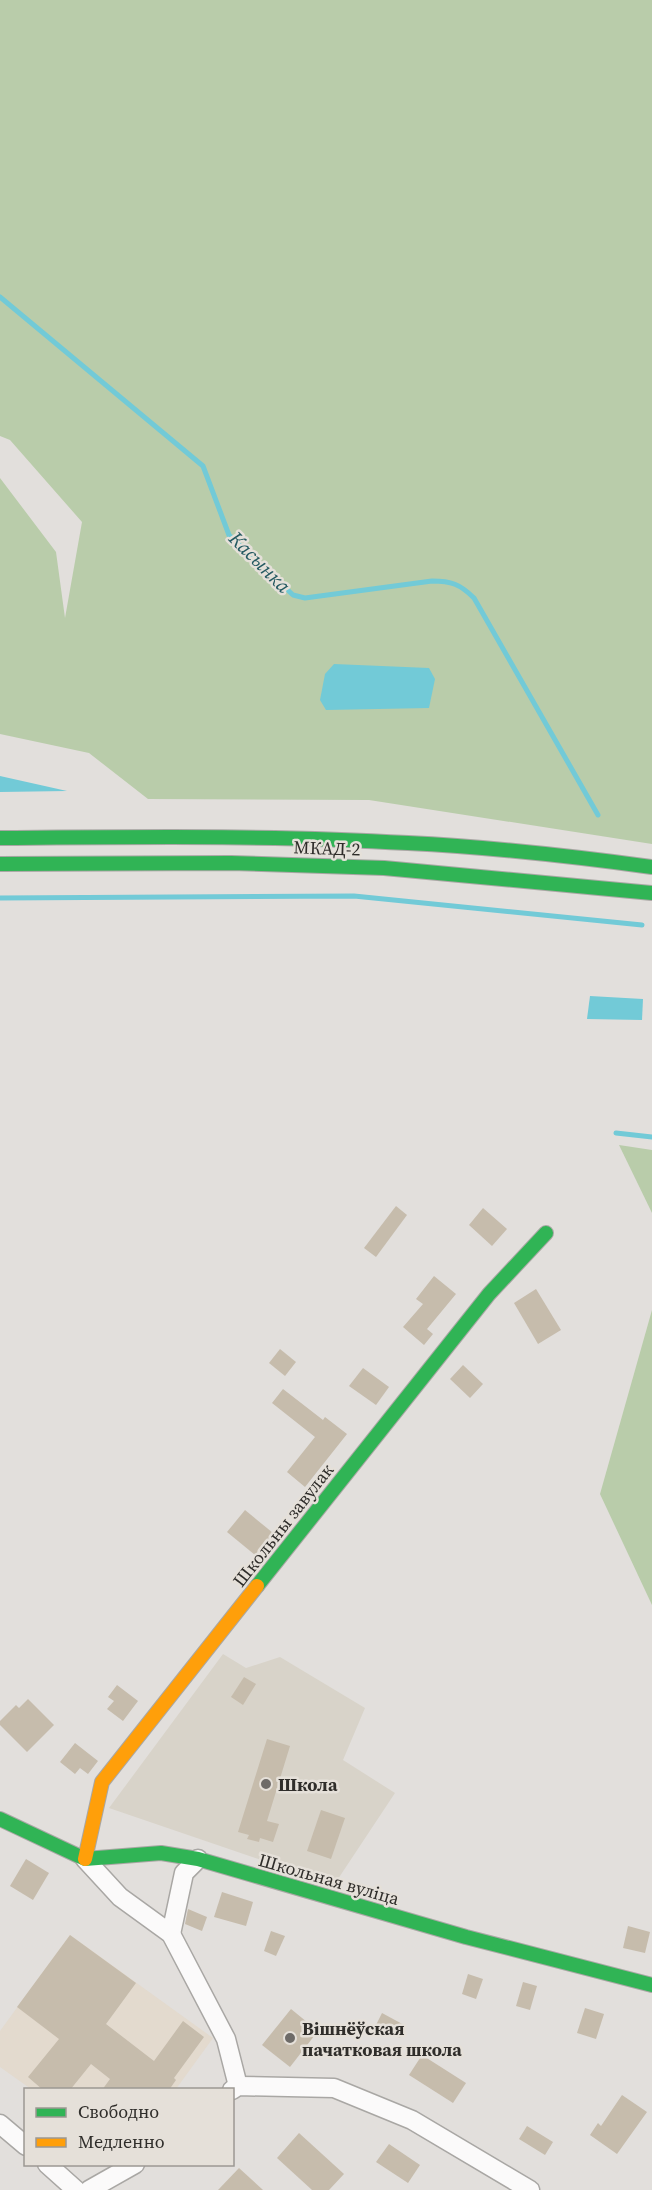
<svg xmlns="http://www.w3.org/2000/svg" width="652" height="2190" viewBox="0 0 652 2190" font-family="'Source Serif 4',serif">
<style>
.built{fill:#d8d3c9}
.industrial{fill:#e3dace}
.green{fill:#b9ccaa}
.water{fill:#72cad7}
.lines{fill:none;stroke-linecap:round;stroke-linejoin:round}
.stream{stroke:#72cad7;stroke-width:5}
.building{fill:#c6bcac}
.street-casing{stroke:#a9a7a4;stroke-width:21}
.fast-casing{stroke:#a9a7a4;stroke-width:16}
.slow-casing{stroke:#a9a7a4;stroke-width:16}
.street{stroke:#fbfafa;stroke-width:18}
.fast{stroke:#30b455;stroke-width:14}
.slow{stroke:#ff9f0a;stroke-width:14}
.poi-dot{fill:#6e6b68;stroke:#e5e0d9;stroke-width:2}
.labels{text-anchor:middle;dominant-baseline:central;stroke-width:5;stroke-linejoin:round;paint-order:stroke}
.street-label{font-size:18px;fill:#2f2d2a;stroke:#e5e0d9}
.poi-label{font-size:18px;font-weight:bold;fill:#2f2d2a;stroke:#e5e0d9;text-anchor:start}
.water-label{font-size:20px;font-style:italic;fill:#245961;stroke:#e5e0d9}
</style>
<rect width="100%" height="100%" fill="#e2dfdc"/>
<polygon class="built" points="223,1654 246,1668 280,1657 365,1708 343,1760 395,1793 334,1885 109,1808"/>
<polygon class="industrial" points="70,1935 213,2038 176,2089 31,2089 0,2067 0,2031"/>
<g class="green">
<polygon points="0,0 652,0 652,844 369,800 148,799 89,753 0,734 0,478 56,552 65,618 82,522 10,440 0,436"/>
<polygon points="619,1145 652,1150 652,1213"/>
<polygon points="652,1310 652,1605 600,1494"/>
</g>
<g class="water">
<polygon points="334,664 429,668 435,679 429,708 326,710 320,700 325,674"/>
<polygon points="0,776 67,791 0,792"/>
<polygon points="590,996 643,999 642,1020 587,1019"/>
</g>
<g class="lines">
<g class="stream">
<path d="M 0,297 L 203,466 L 229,535 L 293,595 L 305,598 L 432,581 C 451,581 460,584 474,598 L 598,815"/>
<polyline points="0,898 354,896 642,925"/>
<polyline points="616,1133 652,1137"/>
</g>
</g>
<g class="building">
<polygon points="396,1206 407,1215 376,1257 364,1248"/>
<polygon points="483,1208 507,1229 492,1246 469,1225"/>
<polygon points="434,1276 456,1294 427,1329 433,1334 424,1345 403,1327 423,1304 416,1299"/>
<polygon points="536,1289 561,1330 538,1344 514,1303"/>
<polygon points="280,1349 296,1362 285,1376 269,1363"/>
<polygon points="463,1365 483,1384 470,1398 450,1379"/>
<polygon points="363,1368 389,1387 376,1405 349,1386"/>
<polygon points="283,1389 323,1420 325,1417 347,1434 305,1487 287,1472 315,1437 272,1403"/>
<polygon points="245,1510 273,1533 255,1555 227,1532"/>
<polygon points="244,1677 256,1684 243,1705 231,1697"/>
<polygon points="117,1685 138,1701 123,1721 107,1709 114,1701 108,1697"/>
<polygon points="28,1699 54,1725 27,1752 0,1725 0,1721 16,1705 19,1708"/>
<polygon points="267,1739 290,1746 267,1821 279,1824 273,1842 260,1838 259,1842 247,1839 249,1835 238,1832"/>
<polygon points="75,1743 98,1761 88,1774 80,1768 75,1774 60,1762"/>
<polygon points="321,1810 345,1818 331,1859 307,1851"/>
<polygon points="26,1859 49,1873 33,1900 10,1886"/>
<polygon points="222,1892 253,1902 246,1926 214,1917"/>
<polygon points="188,1909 207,1917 202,1931 185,1924"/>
<polygon points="628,1926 650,1932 645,1953 623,1948"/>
<polygon points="271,1931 285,1936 276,1956 264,1951"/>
<polygon points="70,1935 136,1983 106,2024 154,2061 183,2021 204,2037 174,2078 176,2080 169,2090 102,2090 110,2079 91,2064 70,2090 43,2090 28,2077 59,2039 17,2007"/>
<polygon points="468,1974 483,1979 476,1999 462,1994"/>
<polygon points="523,1982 537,1986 530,2010 516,2006"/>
<polygon points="585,2008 604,2014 596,2039 577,2033"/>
<polygon points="291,2009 318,2031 290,2067 262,2045"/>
<polygon points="382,2013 406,2026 400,2038 376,2025"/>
<polygon points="422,2055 466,2083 453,2103 409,2075"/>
<polygon points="622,2095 647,2112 617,2154 590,2135 598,2123 601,2126"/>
<polygon points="527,2126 553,2142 545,2155 519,2139"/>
<polygon points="299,2133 344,2174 329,2190 312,2190 277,2158"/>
<polygon points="389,2144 420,2165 408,2183 376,2162"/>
<polygon points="239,2168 263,2190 218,2190"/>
</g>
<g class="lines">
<defs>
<g id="street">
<polyline points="85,1859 120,1897 171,1934 226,2039 238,2086"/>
<polyline points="171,1934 184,1873 198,1859"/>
<polyline points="232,2090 238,2086 334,2088 412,2120 530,2190"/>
<polyline points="0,2124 26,2146"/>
<polyline points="47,2164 76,2190"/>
<polyline points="89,2190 135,2164"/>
</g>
<g id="fast">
<path d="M 0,838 C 136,837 272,835 408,843 C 490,847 571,856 652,867"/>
<polyline points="0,864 231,863 384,868 652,893"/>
<polyline points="257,1586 489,1294 546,1233"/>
<polyline points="0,1819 85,1859 161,1853 198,1859 466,1937 652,1985"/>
</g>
<polyline id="slow" points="85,1859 102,1782 257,1586"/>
</defs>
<use href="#street" class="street-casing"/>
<use href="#fast" class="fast-casing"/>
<use href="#slow" class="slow-casing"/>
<use href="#street" class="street"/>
<use href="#fast" class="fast"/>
<use href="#slow" class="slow"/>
</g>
<g class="poi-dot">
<circle cx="266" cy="1784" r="6"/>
<circle cx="290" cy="2038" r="6"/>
</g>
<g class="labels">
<g class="street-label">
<text transform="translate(327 848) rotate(2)">МКАД-2</text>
<text transform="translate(283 1525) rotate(-52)">Школьны завулак</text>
<text transform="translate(329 1879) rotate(16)">Школьная вуліца</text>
</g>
<g class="poi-label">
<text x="278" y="1784">Школа</text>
<text x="302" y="2028">Вішнёўская<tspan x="302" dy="21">пачатковая школа</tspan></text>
</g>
<g class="water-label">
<text transform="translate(260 562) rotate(45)">Касынка</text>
</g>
</g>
<rect x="24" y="2088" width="210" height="78" fill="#e5e0d9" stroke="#9c9893" stroke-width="1.5"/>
<rect x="36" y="2108" width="30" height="9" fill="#30b455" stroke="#9c9893" stroke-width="1.5"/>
<text x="78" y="2118" font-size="18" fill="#2f2d2a">Свободно</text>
<rect x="36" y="2138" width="30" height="9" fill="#ff9f0a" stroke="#9c9893" stroke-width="1.5"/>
<text x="78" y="2148" font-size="18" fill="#2f2d2a">Медленно</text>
</svg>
